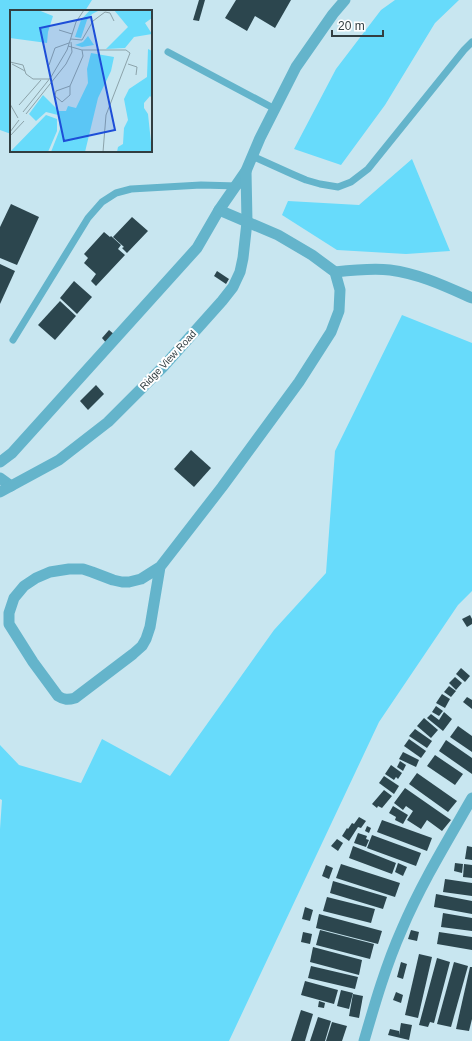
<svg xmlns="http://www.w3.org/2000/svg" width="472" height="1041" viewBox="0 0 472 1041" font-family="Arial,sans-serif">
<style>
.green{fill:#67dbfb}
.building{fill:#2c464e}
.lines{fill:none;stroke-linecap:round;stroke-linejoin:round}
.service{stroke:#64b4cb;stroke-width:7}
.minor{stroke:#64b4cb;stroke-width:11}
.labels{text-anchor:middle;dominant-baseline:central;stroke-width:4;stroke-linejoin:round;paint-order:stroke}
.street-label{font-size:10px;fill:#323e41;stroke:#fff}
.inset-road{fill:none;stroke:#8ca3aa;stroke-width:1}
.view{fill:#1d4ed8;fill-opacity:0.15;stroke:#1d4ed8;stroke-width:2}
.inset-edge{fill:none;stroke:#323e41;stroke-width:2}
</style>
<rect width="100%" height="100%" fill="#c8e6f0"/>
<g class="green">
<polygon points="0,0 92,0 85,11 11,11 11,134 0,130"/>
<polygon points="395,0 459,0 435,23 385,105 341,165 294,149 336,69 381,10"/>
<polygon points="412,159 450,251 406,254 337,250 282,215 288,201 359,205"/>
<polygon points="402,315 472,343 472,591 458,605 379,722 229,1041 0,1041 0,829 2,800 0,799 0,745 19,765 81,783 102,739 170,776 274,630 326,573 335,451"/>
</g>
<g class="building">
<polygon points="199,0 205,0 199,21 193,20"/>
<polygon points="236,0 291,0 275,28 255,16 247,31 225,18"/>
<polygon points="11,204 39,217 17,265 0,258 0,227"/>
<polygon points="132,217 148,231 127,253 122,248 124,247 113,237"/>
<polygon points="104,232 110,237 111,236 121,245 118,249 125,255 96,286 91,281 96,274 84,263 88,258 84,254"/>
<polygon points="0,264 15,271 0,304"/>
<polygon points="217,271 229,279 226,284 214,276"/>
<polygon points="74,281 92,297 77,314 60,298"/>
<polygon points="60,301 76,316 55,340 38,325"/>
<polygon points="109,330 115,335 107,344 102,338"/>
<polygon points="96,385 104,394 88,410 80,401"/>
<polygon points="191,450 211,468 194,487 174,469"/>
<polygon points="470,615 472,619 472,624 467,627 462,619"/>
<polygon points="461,668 470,676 465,682 456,674"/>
<polygon points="455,677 462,683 456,690 449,683"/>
<polygon points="449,686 456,691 451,697 444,692"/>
<polygon points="442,694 450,699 445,708 436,703"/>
<polygon points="467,697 472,700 472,709 463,702"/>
<polygon points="436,706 443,711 439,716 432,712"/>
<polygon points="444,712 452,719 443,731 427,718 431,714 439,720"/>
<polygon points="424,718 438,730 431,738 417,726"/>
<polygon points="458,726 472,736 472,752 450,737"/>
<polygon points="415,729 432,741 427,748 409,736"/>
<polygon points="409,739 426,751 421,758 404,746"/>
<polygon points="446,740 472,758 472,774 439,751"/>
<polygon points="403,752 419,760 416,767 399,759"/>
<polygon points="435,755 463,774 455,785 427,766"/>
<polygon points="400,761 406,765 403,771 397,767"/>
<polygon points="391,765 402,773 398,779 396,777 394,780 385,774"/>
<polygon points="417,773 457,801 448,812 409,784"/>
<polygon points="384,776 399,786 394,794 379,783"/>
<polygon points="405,788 451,820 442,831 427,820 421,829 407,820 413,811 406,806 403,810 394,803"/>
<polygon points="384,790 392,796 382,808 378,806 377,808 372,804"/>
<polygon points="393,806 408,815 403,824 395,820 396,817 389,813"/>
<polygon points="359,817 366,821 361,828 358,827 349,841 342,836 347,828 348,829 352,823 354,824"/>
<polygon points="382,820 432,838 427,851 377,832"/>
<polygon points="367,826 371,828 369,833 365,831"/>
<polygon points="358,833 367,836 366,839 369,840 366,847 354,843"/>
<polygon points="372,835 421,853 416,866 367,848"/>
<polygon points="337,839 343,843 338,851 331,846"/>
<polygon points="353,846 396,863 392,874 349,858"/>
<polygon points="467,846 472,847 472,860 465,859"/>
<polygon points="398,863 407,867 403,876 395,872"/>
<polygon points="455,863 463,864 462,873 454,871"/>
<polygon points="341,864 400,883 395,897 336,878"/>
<polygon points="464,864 472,865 472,878 463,877"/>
<polygon points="326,865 333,868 329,879 322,876"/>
<polygon points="445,879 472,883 472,896 443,892"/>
<polygon points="333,881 387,897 383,909 330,893"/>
<polygon points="436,894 472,901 472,914 434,907"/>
<polygon points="327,897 375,909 371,923 323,911"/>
<polygon points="305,907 313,910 310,921 302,919"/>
<polygon points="443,913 472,918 472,931 441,927"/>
<polygon points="319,914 382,931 378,944 316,928"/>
<polygon points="320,930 374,944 370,959 316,945"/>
<polygon points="411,930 419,932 417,941 408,939"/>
<polygon points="303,932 312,934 310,944 301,942"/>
<polygon points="439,932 472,937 472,950 437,944"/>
<polygon points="313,947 362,960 359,975 310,962"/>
<polygon points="419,954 432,957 418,1018 405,1015"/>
<polygon points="437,958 450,962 434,1023 430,1022 428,1027 419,1025"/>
<polygon points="401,962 407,964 403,979 397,977"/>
<polygon points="454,962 468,966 451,1027 437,1024"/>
<polygon points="311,966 358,977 355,989 308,978"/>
<polygon points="470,967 472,967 472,1019 469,1031 456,1029"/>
<polygon points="305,981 338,990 334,1004 301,995"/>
<polygon points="341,990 353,993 349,1009 337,1006"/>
<polygon points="396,992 403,995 401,1003 393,1000"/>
<polygon points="353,994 363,996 359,1018 349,1016"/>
<polygon points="319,1001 325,1003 324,1008 318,1007"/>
<polygon points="301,1010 313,1014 305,1041 291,1041"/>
<polygon points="318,1017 331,1021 325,1041 310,1041"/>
<polygon points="332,1022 347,1026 342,1041 326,1041"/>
<polygon points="401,1023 412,1025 409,1040 388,1035 390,1029 399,1031 399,1035"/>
</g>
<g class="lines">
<g class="service">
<polyline points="168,52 275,109"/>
<polyline points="252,156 292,174 306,180 320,184 338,187 351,182 368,169 464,50 472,42"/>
<polyline points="13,340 88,218 102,202 116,193 131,189 201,185 238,186"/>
</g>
<g class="minor">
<path d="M 335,272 C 353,270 372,268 390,270 C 420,274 445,286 472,298"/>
<polyline points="0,462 12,453 197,248 219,210 246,171 260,138 296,67 333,14 345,0"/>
<polyline points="0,478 11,486"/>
<polyline points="0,492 59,460 108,422 163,367 222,301 233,287 240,272 243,258 247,222 246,171"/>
<path d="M 160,567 L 150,627 L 146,639 L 142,646 L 133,654 L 75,698 C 68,700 64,700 58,696 L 33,662 L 9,624 L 9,613 L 14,598 L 24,586 L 36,578 L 50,572 L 69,569 L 83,569 L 92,572 L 113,580 L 122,582 L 129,582 L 141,579 L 160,567 L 222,487 L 299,382 L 331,332 L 339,311 L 340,290 L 335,272 L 312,255 L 278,235 L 219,210"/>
<path d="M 364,1041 C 375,1003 386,965 402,929 C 421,884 448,840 472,798"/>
</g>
</g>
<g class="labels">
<g class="street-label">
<text transform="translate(168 360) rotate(-47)">Ridge View Road</text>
</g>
</g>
<g transform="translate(10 10)">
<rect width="142" height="142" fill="#c8e6f0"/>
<path d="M 0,0 L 28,0 L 43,6 L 38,22 L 37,33 L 0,28 ZM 80,0 L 90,0 L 82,4 L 77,10 L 71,28 L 65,27 L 71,10 ZM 104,0 L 142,0 L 142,8 L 135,13 L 142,24 L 124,27 L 115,38 L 96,39 L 118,17 ZM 78,26 L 84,35 L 72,37 L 65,35 L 73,32 ZM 138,39 L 142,41 L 142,88 L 140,86 L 134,93 L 134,98 L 138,104 L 142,142 L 107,142 L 108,137 L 113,134 L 114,118 L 118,110 L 114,89 L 119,79 L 137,67 ZM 81,43 L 104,47 L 101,61 L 88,88 L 75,142 L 41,142 L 50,119 L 48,105 L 36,102 L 26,111 L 19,104 L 33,85 L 49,101 L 56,101 L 58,96 L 66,98 L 78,73 L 77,59 ZM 36,105 L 47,109 L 47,121 L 38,142 L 0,142 Z" fill="#67dbfb"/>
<path class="inset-road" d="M 49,20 L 62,24M 61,29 L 72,30 L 83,11 L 95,2 L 100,3 L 104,11M 58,36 L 72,40 L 116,40 L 120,43 L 96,105 L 93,142M 0,52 L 13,55 L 16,64 L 23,69 L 39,69M 2,54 L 15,61M 118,54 L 127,57 L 126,65M 39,55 L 45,38 L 59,33M 60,76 L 46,81 L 45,86 L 52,92 L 60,85 L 60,76 L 73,46 L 72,40M 0,94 L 8,108M 9,95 L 31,70M 13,102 L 41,67 L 57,40 L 66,12 L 74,0M 16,104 L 56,54 L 62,42 L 61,32M 0,122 L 9,110M 0,126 L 14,111"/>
<path class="view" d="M 81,7 L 105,120 L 54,131 L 30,18 Z"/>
<rect width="142" height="142" class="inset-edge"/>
</g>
<path d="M332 30v6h51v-6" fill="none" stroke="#323e41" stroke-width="2"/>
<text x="338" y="30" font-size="12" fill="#323e41" stroke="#ffffff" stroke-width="3" paint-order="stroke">20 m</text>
</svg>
